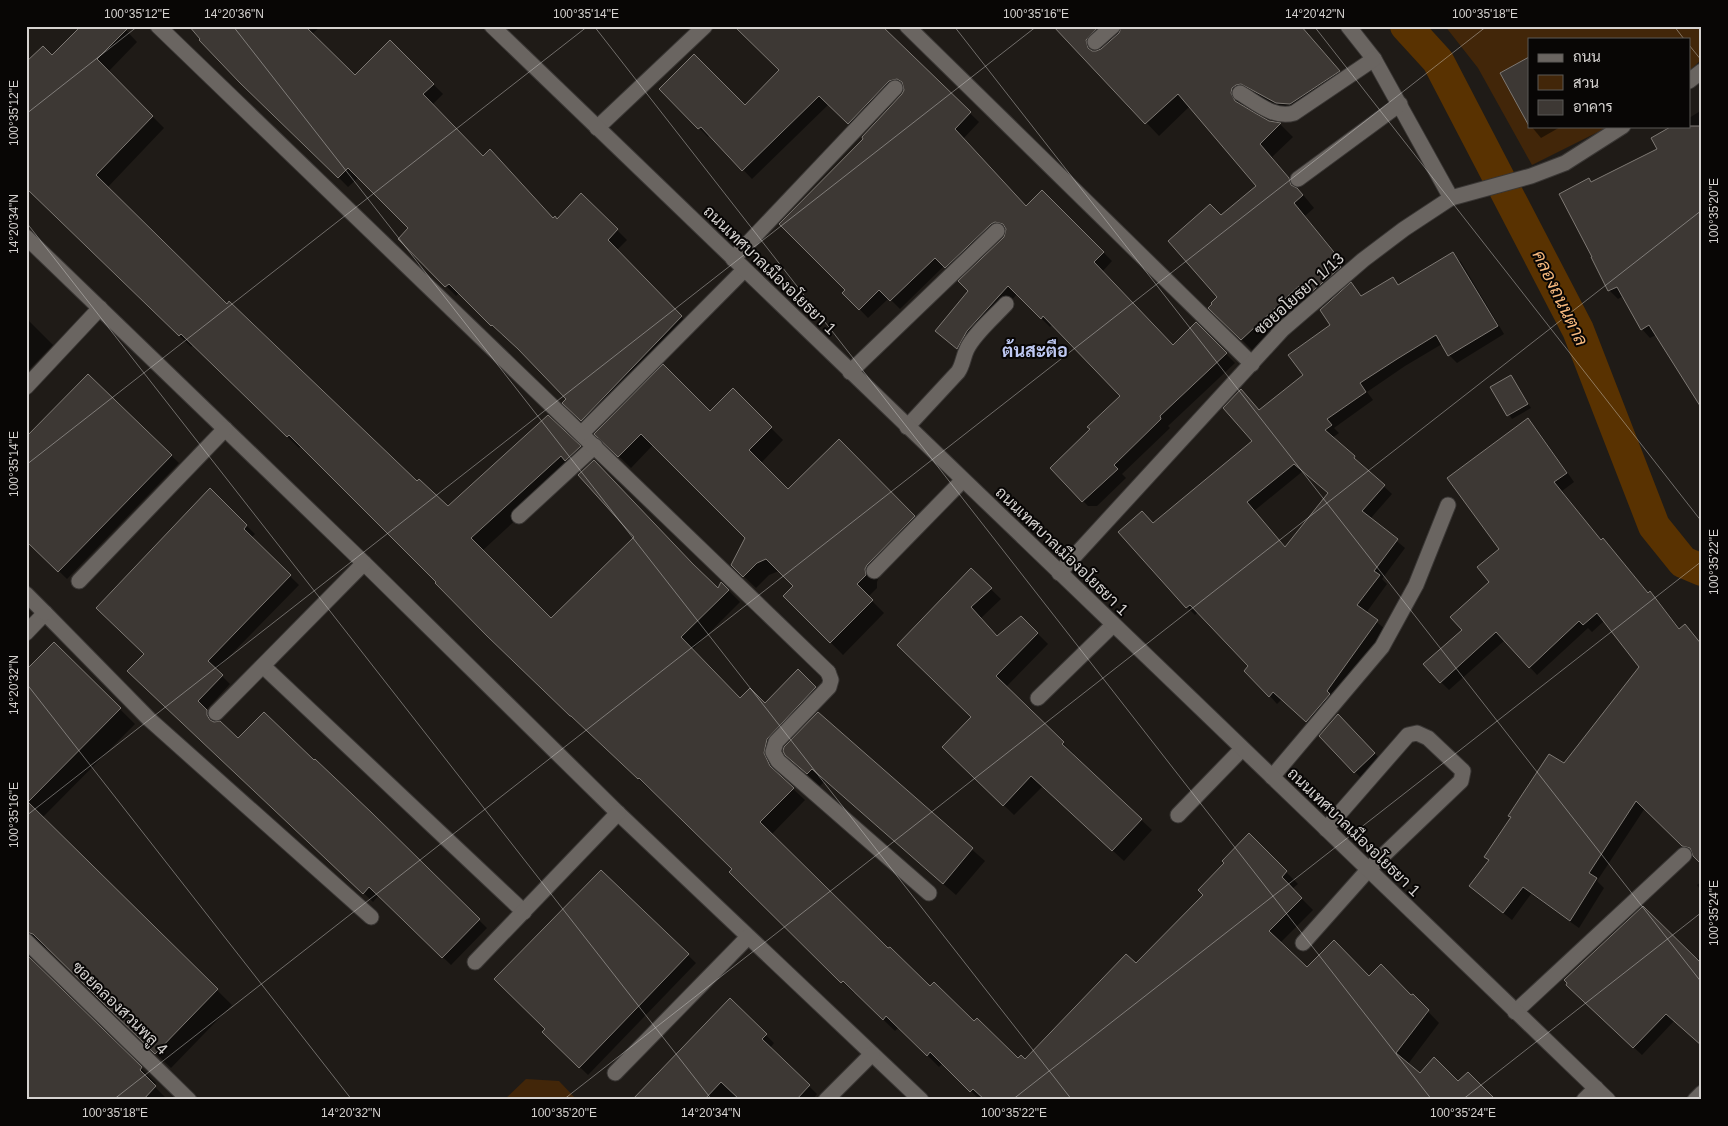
<svg xmlns="http://www.w3.org/2000/svg" width="1728" height="1126" viewBox="0 0 1728 1126" font-family="Arial,Sarabun,sans-serif">
<style>
.green{fill:#422609}
.shadow{fill:#0007;fill-rule:evenodd}
.lines{fill:none;stroke-linecap:round;stroke-linejoin:round}
.canal{stroke:#593201;stroke-width:32}
.building{fill:#3d3834;stroke:#7e7974;fill-rule:evenodd}
.lane-casing{stroke:#3a3735;stroke-width:17}
.street-casing{stroke:#3a3735;stroke-width:17}
.secondary-casing{stroke:#3a3735;stroke-width:17}
.lane{stroke:#6a6561;stroke-width:15}
.street{stroke:#6a6561;stroke-width:15}
.secondary{stroke:#6a6561;stroke-width:15}
.ticks{fill:none;stroke:#d5d2d0;stroke-width:1;stroke-opacity:0.45}
.labels{text-anchor:middle;dominant-baseline:central;stroke-width:4;stroke-linejoin:round;paint-order:stroke}
.street-label{font-size:16px;fill:#d5d2d0;stroke:#080605}
.water-label{font-size:18px;font-style:italic;fill:#f6b87d;stroke:#080605}
.neighbourhood-label{font-size:18px;font-weight:bold;fill:#bfc9f3;stroke:#080605}
.neatline{fill:none;stroke:#d5d2d0;stroke-width:2}
.ticks-label{font-size:12px;text-anchor:middle;fill:#d5d2d0}
</style>
<rect width="100%" height="100%" fill="#1f1b17"/>
<g class="green">
<polygon points="1445,26 1702,26 1702,59 1689,71 1689,39 1529,39 1529,126 1610,126 1532,165 1478,68"/>
<polygon points="526,1079 559,1081 577,1100 504,1100"/>
</g>
<g class="shadow">
<polygon points="122,26 137,42 108,72 164,128 107,188 227,305 417,483 448,508 548,417 591,459 573,467 482,551 551,620 698,571 719,590 722,584 740,602 692,650 740,699 765,705 798,670 827,699 778,751 775,765 780,777 805,800 771,835 888,950 930,988 1018,1060 1025,1060 1136,965 1204,895 1226,863 1249,835 1298,884 1292,889 1313,910 1280,943 1307,969 1369,977 1411,997 1413,996 1439,1023 1408,1064 1420,1074 1458,1083 1494,1100 980,1100 943,1063 939,1067 899,1027 895,1031 855,992 854,993 731,872 733,869 651,789 650,790 583,726 583,727 500,648 438,582 301,446 299,448 193,345 191,347 99,256 52,57"/>
<polygon points="190,26 321,26 312,34 355,77 390,41 443,94 432,105 483,158 553,220 617,230 627,240 617,250 691,327 592,430 564,403 568,399 527,356 503,334 502,335 459,293 456,296 400,239 410,228 359,177 348,187"/>
<polygon points="880,26 979,122 963,139 1027,207 1042,191 1112,261 1102,272 1174,346 1196,324 1235,363 1168,426 1170,428 1122,474 1126,478 1097,506 1088,506 1051,468 1092,429 1122,396 1053,324 1050,327 1017,294 976,340 966,357 937,331 969,291 1005,238 1007,231 1000,233 954,276 944,266 900,309 889,298 868,318 844,293 847,290 865,139 903,95 905,88 902,87 897,90 858,132 829,104 752,179 710,135 708,137 660,89 745,107"/>
<path d="M 1055,26 L 1301,26 L 1351,84 L 1303,116 L 1289,115 L 1248,97 L 1243,105 L 1243,108 L 1269,122 L 1280,124 L 1293,137 L 1272,157 L 1314,208 L 1305,216 L 1350,270 L 1347,272 L 1352,280 L 1350,282 L 1362,296 L 1393,279 L 1399,286 L 1453,254 L 1461,262 L 1504,334 L 1457,363 L 1449,355 L 1442,344 L 1405,366 L 1367,392 L 1373,400 L 1334,428 L 1339,433 L 1332,438 L 1392,494 L 1370,519 L 1405,548 L 1382,579 L 1387,584 L 1366,613 L 1385,629 L 1334,699 L 1314,729 L 1282,699 L 1277,704 L 1270,696 L 1250,667 L 1198,612 L 1195,615 L 1187,607 L 1120,532 L 1153,524 L 1253,441 L 1259,411 L 1304,375 L 1332,325 L 1324,307 L 1315,298 L 1254,352 L 1210,308 L 1219,297 L 1221,216 L 1258,186 L 1190,106 L 1159,136 ZM 1303,471 L 1329,494 L 1286,548 L 1254,511 Z"/>
<polygon points="1529,58 1529,123 1502,73"/>
<polygon points="1702,110 1702,402 1656,335 1650,338 1642,329 1623,296 1618,299 1609,290 1589,179 1592,183 1658,149 1689,126 1689,118"/>
<polygon points="1531,126 1562,126 1541,138"/>
<polygon points="26,318 53,345 26,373"/>
<polygon points="88,376 179,463 67,579 26,539"/>
<polygon points="1510,376 1531,408 1512,419 1492,388"/>
<polygon points="733,390 783,440 761,463 788,491 839,440 926,529 879,577 877,582 877,588 868,597 884,613 843,655 785,596 795,586 779,571 769,575 756,588 732,565 747,538 653,445 631,468 596,434 710,412"/>
<polygon points="1528,420 1536,428 1574,482 1562,491 1602,541 1603,540 1611,548 1648,594 1650,592 1658,601 1680,629 1685,625 1702,645 1694,854 1645,808 1597,881 1604,888 1579,928 1531,894 1512,920 1470,886 1490,861 1485,857 1564,765 1641,667 1604,621 1592,632 1588,628 1537,675 1505,640 1449,690 1441,682 1464,630 1491,582 1500,550"/>
<polygon points="210,490 255,534 251,538 299,585 216,670 230,684 206,710 216,719 215,723 238,740 371,814 487,928 451,965 379,895 373,902 265,799 145,654"/>
<polygon points="971,570 1001,599 981,618 998,637 1021,617 1048,644 1006,687 1074,754 1072,755 1152,830 1124,861 1043,786 1014,815 944,747 972,717 899,645"/>
<polygon points="54,644 135,724 42,818 232,1005 171,1068 49,949 40,946 34,950 31,959 34,963 156,1083 154,1086 168,1100 26,1100 26,672"/>
<polygon points="818,714 985,861 956,895 825,781 820,786 799,767"/>
<polygon points="1338,716 1382,761 1363,780 1355,772"/>
<polygon points="602,872 696,963 588,1075 544,1032 546,1029"/>
<polygon points="1702,881 1702,892 1697,885"/>
<polygon points="1702,954 1702,1045 1674,1021 1642,1055 1576,993 1696,960"/>
<polygon points="730,1000 774,1043 770,1048 817,1094 814,1098 816,1100 633,1100"/>
</g>
<g class="lines">
<polyline class="canal" points="1406,26 1438,61 1578,330 1654,526 1683,562 1702,570"/>
</g>
<g class="building">
<polygon points="81,26 130,26 97,59 153,116 96,175 227,304 229,301 417,481 419,479 448,506 548,415 581,446 565,461 561,456 471,538 551,618 634,537 578,475 594,460 693,564 718,588 721,582 729,590 681,637 740,698 750,688 765,703 798,669 816,687 767,739 764,753 770,766 794,788 760,822 888,948 890,947 930,986 934,982 974,1021 977,1018 1018,1058 1021,1055 1025,1059 1126,954 1136,963 1203,895 1198,890 1224,863 1222,861 1249,833 1287,871 1282,877 1302,898 1269,931 1307,967 1334,940 1369,976 1381,964 1411,995 1413,994 1429,1010 1396,1053 1420,1073 1434,1057 1458,1081 1468,1072 1496,1100 985,1100 973,1089 970,1092 930,1052 927,1056 886,1016 883,1020 843,981 841,983 729,872 732,869 639,778 638,779 571,716 570,716 487,636 435,583 436,582 289,435 287,437 181,334 179,336 26,188 26,62 43,46 52,55"/>
<polygon points="189,26 305,26 355,75 390,40 434,84 423,94 483,156 490,149 553,218 555,216 557,219 581,193 618,229 608,240 682,316 581,421 562,403 566,399 518,349 492,325 491,326 449,284 445,287 398,239 408,228 348,168 338,178 240,83 199,40 200,39"/>
<polygon points="734,26 882,26 971,112 955,129 1026,206 1042,190 1104,252 1094,262 1173,345 1196,322 1227,353 1160,416 1161,419 1114,465 1118,469 1082,502 1050,468 1090,429 1087,427 1120,396 1043,316 1041,319 1008,286 967,331 957,349 935,331 968,291 958,281 1004,237 1006,229 1003,224 995,222 991,224 945,268 935,258 890,301 879,290 859,310 842,293 845,290 779,224 863,139 862,137 902,94 904,90 902,82 897,79 889,81 848,124 819,96 742,171 701,127 698,129 659,89 694,54 745,105 779,70"/>
<polygon points="1053,26 1099,26 1086,40 1088,48 1092,51 1096,51 1101,49 1119,33 1122,26 1301,26 1340,71 1290,104 1276,103 1241,84 1236,85 1232,88 1231,93 1235,101 1255,113 1269,121 1281,123 1260,144 1289,178 1291,185 1297,188 1303,195 1294,203 1338,257 1335,259 1341,267 1309,294 1303,285 1300,288 1299,286 1241,340 1208,308 1212,304 1211,303 1217,297 1168,241 1210,204 1221,215 1256,186 1178,94 1145,124"/>
<polygon points="1529,57 1529,126 1500,73"/>
<polygon points="1672,126 1702,126 1702,409 1649,325 1641,330 1617,287 1608,291 1591,257 1592,257 1559,194 1589,178 1591,182 1657,149 1651,138"/>
<path d="M 1453,252 L 1498,326 L 1448,356 L 1436,335 L 1397,359 L 1360,383 L 1366,392 L 1327,419 L 1332,425 L 1325,430 L 1355,456 L 1354,458 L 1385,485 L 1362,511 L 1398,539 L 1374,571 L 1380,575 L 1357,605 L 1378,620 L 1327,691 L 1330,694 L 1306,722 L 1273,692 L 1269,697 L 1244,671 L 1248,666 L 1190,605 L 1186,608 L 1118,532 L 1142,511 L 1153,523 L 1252,441 L 1223,408 L 1241,389 L 1259,410 L 1303,375 L 1288,355 L 1330,325 L 1320,310 L 1351,282 L 1361,296 L 1393,277 L 1398,285 ZM 1294,464 L 1328,493 L 1285,547 L 1247,502 Z"/>
<polygon points="663,364 710,411 733,388 772,427 749,450 788,489 839,439 915,516 867,565 865,569 866,575 857,584 873,600 830,643 783,596 793,586 766,559 757,563 743,577 731,565 745,538 641,434 618,457 594,434"/>
<polygon points="88,374 172,455 58,572 26,541 26,437"/>
<polygon points="1511,375 1528,404 1507,416 1490,387"/>
<polygon points="1528,418 1567,473 1554,482 1601,540 1603,538 1648,593 1650,591 1679,629 1685,624 1702,645 1702,865 1693,856 1690,848 1682,846 1636,801 1589,873 1597,878 1570,921 1523,887 1503,913 1469,886 1489,860 1484,857 1511,817 1508,816 1549,754 1564,763 1639,667 1597,613 1583,625 1579,621 1529,668 1496,632 1440,683 1423,664 1462,630 1450,617 1489,582 1477,567 1499,549 1447,478"/>
<polygon points="210,488 247,525 244,529 291,575 208,661 223,675 198,701 207,710 207,715 210,720 214,722 220,721 238,738 264,712 314,760 315,759 372,813 480,919 442,958 369,887 363,894 127,671 144,654 96,608"/>
<polygon points="971,568 992,588 971,607 997,636 1021,616 1038,633 996,676 1064,742 1062,744 1142,819 1112,851 1031,776 1003,806 942,747 971,717 897,645"/>
<polygon points="54,642 121,708 28,802 218,989 155,1054 33,934 26,932 26,670"/>
<polygon points="818,712 973,848 943,884 812,769 807,774 785,755 783,751 784,747"/>
<polygon points="1338,714 1375,753 1354,773 1319,736"/>
<polygon points="601,870 689,954 579,1068 542,1032 545,1029 494,979"/>
<polygon points="1643,906 1702,964 1702,1046 1666,1014 1633,1048 1566,985 1567,983 1564,980"/>
<polygon points="26,954 142,1067 140,1070 156,1086 143,1100 26,1100"/>
<polygon points="730,998 767,1034 762,1039 810,1085 796,1100 740,1100 721,1082 704,1100 632,1100"/>
</g>
<g class="lines">
<defs>
<g id="lane">
<polyline points="907,26 1252,364"/>
<polyline points="1348,26 1374,59 1451,198"/>
<polyline points="1095,42 1113,26"/>
<path d="M 1240,93 C 1257,103 1274,119 1294,113 L 1374,59"/>
<polyline points="597,128 705,26"/>
<polyline points="1298,179 1400,104"/>
<polyline points="733,259 895,88"/>
<polyline points="850,372 997,231"/>
<path d="M 907,427 L 958,372 C 963,365 963,357 967,349 C 974,334 994,317 1006,304"/>
<polyline points="519,516 595,446"/>
<polyline points="874,571 963,480"/>
<polyline points="26,633 45,613 149,719 371,917"/>
<polyline points="828,672 831,680 829,687 776,742 773,752 778,761 929,893"/>
<polyline points="1038,698 1113,625"/>
<polyline points="1272,777 1382,647 1416,585 1448,505"/>
<polyline points="1178,815 1242,749"/>
<polyline points="1303,943 1368,870 1461,781 1463,771 1428,738 1417,733 1408,735 1326,829"/>
<polyline points="1515,1012 1684,855"/>
<polyline points="1584,1100 1596,1088"/>
<polyline points="1695,1100 1702,1093"/>
</g>
<g id="street">
<polyline points="158,26 828,672"/>
<polyline points="1689,81 1702,71"/>
<polyline points="26,237 364,563 618,813 921,1100"/>
<polyline points="26,387 100,308"/>
<polyline points="582,433 744,270"/>
<polyline points="1059,573 1283,329 1363,260 1404,229 1451,198 1531,176 1565,163 1623,126"/>
<polyline points="79,581 225,429"/>
<polyline points="26,594 45,613"/>
<polyline points="263,666 524,912"/>
<polyline points="216,713 364,563"/>
<polyline points="26,941 189,1100"/>
<polyline points="475,962 618,813"/>
<polyline points="615,1073 748,937"/>
<polyline points="826,1100 872,1054"/>
</g>
<polyline id="secondary" points="492,26 1608,1100"/>
</defs>
<use href="#lane" class="lane-casing"/>
<use href="#street" class="street-casing"/>
<use href="#secondary" class="secondary-casing"/>
<use href="#lane" class="lane"/>
<use href="#street" class="street"/>
<use href="#secondary" class="secondary"/>
</g>
<path class="ticks" d="M 233,26 L 1072,1100M 594,26 L 1432,1100M 954,26 L 1702,983M 1314,26 L 1702,522M 1674,26 L 1684,39M 1689,45 L 1702,61M 26,114 L 138,26M 26,222 L 712,1100M 26,465 L 588,26M 26,683 L 352,1100M 26,816 L 1037,26M 113,1100 L 1487,26M 563,1100 L 1702,210M 1012,1100 L 1702,561M 1462,1100 L 1702,912"/>
<g class="labels">
<g class="street-label">
<text transform="translate(770 270) rotate(44)">ถนนเทศบาลเมืองอโยธยา 1</text>
<text transform="translate(1299 294) rotate(-42)">ซอยอโยธยา 1/13</text>
<text transform="translate(1062 551) rotate(44)">ถนนเทศบาลเมืองอโยธยา 1</text>
<text transform="translate(1354 832) rotate(44)">ถนนเทศบาลเมืองอโยธยา 1</text>
<text transform="translate(120 1008) rotate(44)">ซอยคลองสวนพลู 4</text>
</g>
<g class="water-label">
<text transform="translate(1560 298) rotate(64)">คลองถนนตาล</text>
</g>
<g class="neighbourhood-label">
<text x="1035" y="351">ต้นสะตือ</text>
</g>
</g>
<rect width="1728" height="1126" fill="none" stroke="#080605" stroke-width="55"/>
<rect x="1528" y="38" width="162" height="90" fill="#080605" stroke="#5a5856"/>
<rect x="1538" y="54" width="25" height="8" fill="#6a6561" stroke="#5a5856"/>
<text x="1573" y="62" font-size="15" fill="#d5d2d0">ถนน</text>
<rect x="1538" y="75" width="25" height="15" fill="#422609" stroke="#5a5856"/>
<text x="1573" y="88" font-size="15" fill="#d5d2d0">สวน</text>
<rect x="1538" y="100" width="25" height="15" fill="#3d3834" stroke="#5a5856"/>
<text x="1573" y="112" font-size="15" fill="#d5d2d0">อาคาร</text>
<rect x="28" y="28" width="1672" height="1070" class="neatline"/>
<g class="ticks-label">
<text x="137" y="18">100°35'12"E</text>
<text x="234" y="18">14°20'36"N</text>
<text x="586" y="18">100°35'14"E</text>
<text x="1036" y="18">100°35'16"E</text>
<text x="1315" y="18">14°20'42"N</text>
<text x="1485" y="18">100°35'18"E</text>
<text transform="translate(14 113) rotate(-90)" y="4">100°35'12"E</text>
<text transform="translate(1714 211) rotate(-90)" y="4">100°35'20"E</text>
<text transform="translate(14 224) rotate(-90)" y="4">14°20'34"N</text>
<text transform="translate(14 464) rotate(-90)" y="4">100°35'14"E</text>
<text transform="translate(1714 562) rotate(-90)" y="4">100°35'22"E</text>
<text transform="translate(14 685) rotate(-90)" y="4">14°20'32"N</text>
<text transform="translate(14 815) rotate(-90)" y="4">100°35'16"E</text>
<text transform="translate(1714 913) rotate(-90)" y="4">100°35'24"E</text>
<text x="115" y="1117">100°35'18"E</text>
<text x="351" y="1117">14°20'32"N</text>
<text x="564" y="1117">100°35'20"E</text>
<text x="711" y="1117">14°20'34"N</text>
<text x="1014" y="1117">100°35'22"E</text>
<text x="1463" y="1117">100°35'24"E</text>
</g>
</svg>
